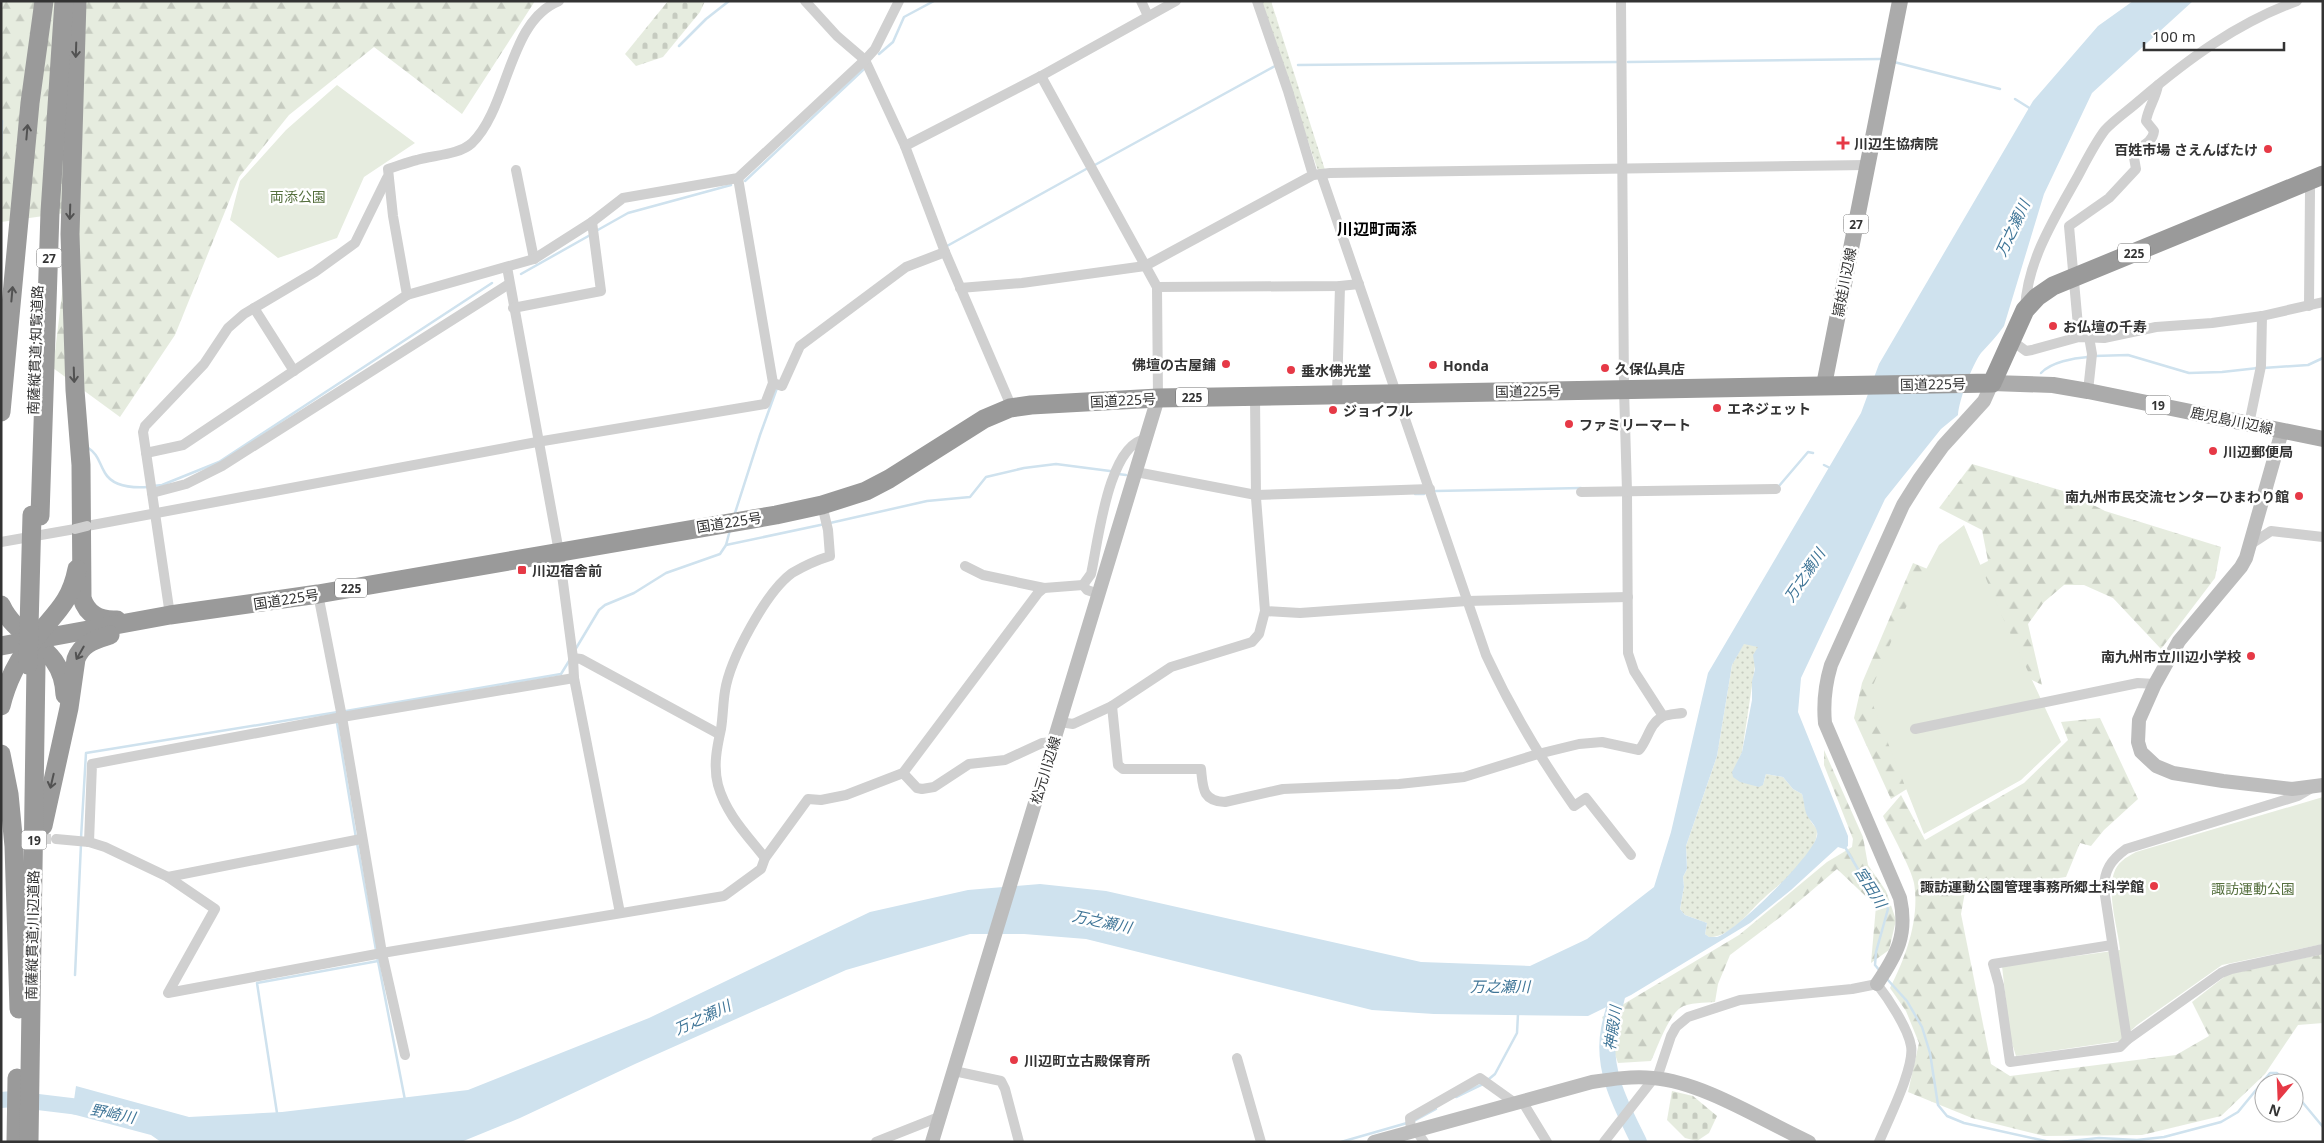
<svg xmlns="http://www.w3.org/2000/svg" width="2324" height="1143" viewBox="0 0 2324 1143" font-family="'Noto Sans','Noto Sans JP',sans-serif">
<style>
.grass{fill:url(#grass-dots)}
.forest{fill:url(#forest-firs)}
.cemetery{fill:url(#cemetery-stones)}
.park{fill:#e6ecdf}
.water{fill:#cfe2ee;fill-rule:evenodd}
.lines{fill:none;stroke-linecap:round;stroke-linejoin:round}
.stream{stroke:#cfe2ee;stroke-width:2.5}
.river{stroke:#cfe2ee;stroke-width:16}
.street-tunnel{stroke:#d6d6d6;stroke-width:10;stroke-dasharray:10 5;stroke-linecap:butt}
.street{stroke:#d0d0d0;stroke-width:10}
.secondary{stroke:#bdbdbd;stroke-width:14}
.primary{stroke:#ababab;stroke-width:16}
.highway{stroke:#9a9a9a;stroke-width:19}
.street-bridge{stroke:#d0d0d0;stroke-width:10}
.highway-bridge{stroke:#9a9a9a;stroke-width:19}
.oneway{stroke:#525252}
.poi-dot{fill:#e63946;stroke:#fff;stroke-width:2}
.labels{text-anchor:middle;dominant-baseline:central;stroke-width:5;stroke-linejoin:round;paint-order:stroke}
.shield{fill:#fff;stroke:#707070;stroke-width:1}
.shield-label{font-size:12px;font-weight:bold;fill:#333}
.poi-label{font-size:14px;font-weight:bold;fill:#333;stroke:#fff;text-anchor:start}
.park-label{font-size:14px;fill:#56703f;stroke:#fff}
.street-label{font-size:14px;fill:#333;stroke:#fff}
.water-label{font-size:15px;font-style:italic;fill:#3f7597;stroke:#fff}
.quarter-label{font-size:16px;font-weight:bold;fill:#000;stroke:#fff}
</style>
<defs>
<pattern id="grass-dots" width="8" height="8" patternUnits="userSpaceOnUse" patternTransform="scale(1.25)"><rect width="8" height="8" fill="#e6ecdf"/><path d="M2 2h.1M6 6h.1" fill="none" stroke="#c6cbc0" stroke-width="1.8" stroke-linecap="round"/></pattern>
<pattern id="forest-firs" width="22" height="20" patternUnits="userSpaceOnUse" patternTransform="scale(1.25)"><rect width="22" height="20" fill="#e6ecdf"/><path d="M5 1l3.5 6h-7zM16 11l3.5 6h-7z" fill="#c6cbc0"/></pattern>
<pattern id="cemetery-stones" width="16" height="16" patternUnits="userSpaceOnUse" patternTransform="scale(1.25)"><rect width="16" height="16" fill="#e6ecdf"/><path d="M2 7V4a2 2 0 0 1 4 0v3zM10 15v-3a2 2 0 0 1 4 0v3z" fill="#c6cbc0"/></pattern>
</defs>
<rect width="100%" height="100%" fill="#fff"/>
<g class="grass">
<polygon points="1261,1 1271,1 1325,170 1318,170 1317,168"/>
<path d="M 1744,643 L 1758,646 L 1742,752 L 1733,772 L 1763,785 L 1766,774 L 1783,777 L 1793,789 L 1802,794 L 1811,822 L 1817,829 C 1818,858 1783,880 1764,898 C 1749,911 1731,938 1709,937 L 1705,934 L 1707,923 L 1685,915 L 1680,909 L 1684,887 L 1683,877 L 1687,869 L 1686,846 L 1717,756 L 1732,665 Z"/>
</g>
<g class="forest">
<polygon points="1,1 535,1 462,114 374,47 289,115 239,177 175,335 120,417 53,368 72,212 1,222"/>
<polygon points="1972,464 2070,493 2105,511 2221,547 2215,578 2161,649 2113,598 2084,585 2064,585 2044,602 2028,624 2042,685 1995,661 1910,787 1891,799 1854,718 1862,683 1913,563 1952,579 1988,561 1982,530 1939,508"/>
<path d="M 2100,718 L 2138,799 L 2104,830 L 2091,846 L 2080,843 L 2066,877 L 1965,892 L 1961,914 L 1991,1064 L 2010,1076 L 2176,1055 L 2209,1036 L 2192,1002 L 2228,974 L 2323,954 L 2323,1023 L 2298,1025 L 2265,1074 L 2221,1116 L 2142,1135 L 2044,1136 L 1972,1118 L 1908,1092 L 1919,1043 L 1906,1011 L 1890,988 C 1906,957 1920,918 1914,883 C 1911,868 1891,832 1883,816 L 1901,795 L 1925,840 L 2024,783 L 2068,740 L 2061,722 Z"/>
<path d="M 1824,750 L 1863,837 L 1868,865 L 1886,891 L 1896,920 L 1889,950 L 1871,963 L 1876,906 L 1837,869 L 1783,915 L 1730,955 L 1718,984 L 1715,1002 C 1705,1003 1689,1002 1680,1008 C 1668,1017 1657,1048 1651,1061 L 1618,1063 L 1602,1017 L 1739,935 L 1827,862 L 1852,847 L 1853,839 L 1824,765 Z"/>
</g>
<g class="cemetery">
<polygon points="668,1 705,1 700,12 663,57 636,66 625,54"/>
<polygon points="1672,1091 1693,1096 1717,1116 1709,1133 1697,1141 1685,1138 1667,1120"/>
</g>
<g class="park">
<polygon points="337,85 415,143 364,177 337,238 278,258 230,220 240,181 286,130"/>
<polygon points="1964,525 1996,603 2061,742 2021,780 1924,834 1869,695 1903,613 1939,545"/>
<path d="M 2323,797 L 2323,944 L 2222,965 L 2137,1025 L 2120,1041 L 2016,1056 L 2010,1037 L 2002,966 L 2120,950 C 2118,926 2101,878 2122,861 C 2126,857 2131,855 2136,852 Z"/>
</g>
<path class="water" d="M 2133,1 L 2193,1 L 2092,93 L 2044,194 L 2004,326 C 1997,336 1989,344 1981,353 C 1972,365 1959,400 1958,415 L 1941,429 L 1885,499 L 1801,678 L 1798,712 L 1848,836 L 1848,846 L 1844,849 L 1838,847 L 1791,890 L 1750,923 L 1631,995 L 1588,1016 L 1434,1014 L 1372,1010 L 1086,939 L 1024,934 L 970,934 L 846,970 L 635,1064 L 520,1118 L 461,1142 L 161,1142 L 151,1135 L 72,1114 L 76,1086 L 189,1117 L 282,1112 L 468,1090 L 649,1018 L 870,912 L 968,890 L 1040,884 L 1106,891 L 1421,962 L 1530,966 L 1587,939 L 1654,887 L 1671,832 L 1708,673 L 1861,413 L 1879,364 L 2033,101 L 2098,26 ZM 1744,644 L 1758,647 L 1753,655 L 1755,669 L 1752,681 L 1752,700 L 1742,752 L 1732,772 L 1733,777 L 1740,782 L 1759,787 L 1763,785 L 1766,774 L 1783,777 L 1793,789 L 1802,794 C 1804,800 1804,807 1806,813 C 1809,821 1819,827 1817,836 C 1813,856 1735,932 1717,937 C 1716,937 1710,937 1709,937 L 1705,934 L 1707,923 L 1685,915 L 1680,909 L 1684,887 L 1683,877 L 1687,869 L 1686,846 L 1717,756 L 1732,665 Z"/>
<g class="lines">
<g class="stream">
<polyline points="679,46 706,19 729,1"/>
<polyline points="879,54 893,42 904,17 934,1"/>
<polyline points="1628,62 1881,59"/>
<polyline points="1894,62 2000,89"/>
<polyline points="1298,65 1617,62"/>
<polyline points="2015,99 2031,109"/>
<polyline points="1,157 2,121"/>
<polyline points="1093,166 1275,66"/>
<polyline points="745,181 864,69"/>
<polyline points="596,231 628,213 731,185"/>
<polyline points="947,246 1088,168"/>
<polyline points="521,274 592,234"/>
<polyline points="2094,356 2128,355 2189,373 2222,372 2258,368"/>
<polyline points="2263,368 2308,365 2323,358"/>
<path d="M 2041,373 C 2051,362 2074,358 2088,357"/>
<path d="M 87,447 C 99,455 98,461 105,473 C 113,487 133,488 148,487"/>
<polyline points="1824,465 1832,469"/>
<polyline points="1118,474 1126,475"/>
<polyline points="153,486 162,485 219,462 492,283"/>
<polyline points="1779,486 1808,452 1813,453"/>
<polyline points="1435,491 1581,488"/>
<polyline points="1415,494 1424,494"/>
<polyline points="735,513 760,435 777,388"/>
<polyline points="830,523 927,501 970,497 986,477 1024,468 1056,464 1110,471"/>
<polyline points="726,545 825,524"/>
<polyline points="575,650 599,610 605,605 634,593 666,573 720,554 726,545 730,530"/>
<polyline points="346,711 561,674 569,661"/>
<polyline points="337,723 356,838"/>
<polyline points="81,838 86,753 338,712"/>
<polyline points="357,843 376,950"/>
<polyline points="1845,847 1859,871 1884,902 1888,909 1876,952 1875,965 1880,971"/>
<polyline points="378,961 405,1100"/>
<polyline points="75,975 81,844"/>
<polyline points="1887,979 1907,1001 1922,1027 1930,1053 1938,1105 1947,1116 1964,1123 2050,1142"/>
<polyline points="1489,1079 1495,1074 1517,1033 1518,1014"/>
<polyline points="2294,1092 2323,1127"/>
<polyline points="1456,1097 1483,1084"/>
<polyline points="277,1113 257,983 378,961 377,957"/>
<polyline points="1412,1122 1436,1109"/>
<polyline points="1341,1142 1407,1123"/>
<polyline points="2060,1142 2099,1138 2137,1140 2164,1137 2221,1122 2238,1112 2270,1073 2277,1073 2286,1083"/>
</g>
<g class="river">
<path d="M 1620,981 C 1618,998 1612,1013 1609,1029 C 1601,1070 1622,1107 1639,1142"/>
<polyline points="1,1100 13,1099 96,1109"/>
</g>
<polyline class="street-tunnel" points="11,839 56,839"/>
<g class="street">
<polyline points="805,1 837,36 865,60 905,146 945,252 1009,401 1010,408"/>
<polyline points="1141,1 1148,16"/>
<polyline points="1257,1 1288,91 1313,175"/>
<polyline points="1621,1 1624,389 1627,491 1628,653 1634,671 1663,716"/>
<polyline points="1041,76 1157,287 1158,398"/>
<polyline points="905,146 1041,76 1176,1"/>
<polyline points="516,170 534,259"/>
<path d="M 1321,174 L 1486,655 C 1511,709 1540,758 1574,806 L 1586,798 L 1631,855"/>
<polyline points="2308,181 2310,190 2309,306"/>
<polyline points="507,267 559,552 573,658 574,678 620,913"/>
<polyline points="1157,287 1340,286 1359,284"/>
<polyline points="960,288 1022,283 1145,266 1313,175 1330,173 1867,165"/>
<polyline points="407,295 534,259 592,222 623,198 738,178 865,60 875,49 899,1"/>
<polyline points="254,308 294,371"/>
<polyline points="513,308 601,291 592,222"/>
<path d="M 2025,309 C 2027,261 2055,217 2078,176 C 2086,161 2095,143 2105,130 C 2115,119 2129,110 2140,100 C 2188,59 2237,23 2297,1"/>
<path d="M 2079,337 L 2069,226 L 2109,198 L 2136,169 L 2133,152 C 2142,146 2153,142 2154,131 L 2146,121 C 2148,108 2156,98 2158,85"/>
<polyline points="2011,340 2026,351 2032,350 2079,337 2104,338 2156,327 2212,323 2262,316 2323,302"/>
<polyline points="773,383 782,386 800,346 906,267 945,252"/>
<polyline points="2088,391 2092,354 2089,337"/>
<polyline points="1337,394 1340,286"/>
<polyline points="2249,424 2261,366 2262,316"/>
<path d="M 146,453 L 183,445 L 407,295 L 393,216 L 388,169 C 398,166 408,162 417,160 C 434,155 459,155 472,143 C 509,107 508,21 559,1"/>
<polyline points="1136,472 1256,495 1430,489"/>
<polyline points="1581,492 1776,489"/>
<polyline points="152,493 186,484 222,466 509,284"/>
<polyline points="87,526 537,442 765,404 773,383 738,178"/>
<polyline points="1,542 75,529"/>
<polyline points="2251,544 2271,531 2323,537"/>
<polyline points="965,566 983,575 1044,588"/>
<path d="M 1083,585 L 1091,574 C 1098,543 1108,444 1146,439"/>
<polyline points="318,594 342,717 382,953 405,1055"/>
<polyline points="1265,611 1300,613 1467,601 1628,597"/>
<polyline points="170,615 143,432 145,426 204,364 228,328 244,314 315,272 355,243 387,178"/>
<polyline points="573,658 581,659 719,734"/>
<path d="M 1112,706 L 1118,765 L 1123,769 L 1201,769 C 1203,788 1202,801 1225,802 L 1283,789 L 1399,784 L 1464,777 L 1538,754 L 1579,744 L 1602,742 L 1639,750 C 1648,740 1649,724 1662,717 C 1667,714 1677,714 1682,713"/>
<polyline points="1060,722 1073,724 1112,706 1171,667 1252,642 1259,634 1265,611 1256,498 1255,396"/>
<polyline points="1915,729 2138,683 2155,684"/>
<polyline points="903,773 917,788 922,789 934,787 969,764 1005,760 1042,743 1053,742"/>
<path d="M 2310,789 L 2298,796 L 2126,849 C 2111,860 2104,870 2104,889 L 2127,1040 L 2221,973 L 2231,969 L 2323,949"/>
<polyline points="56,839 89,842 105,847 168,877 215,909 168,993 382,953 724,896 761,869 765,858 808,799 821,800 846,795 903,773 1038,593 1044,588 1083,585 1087,590 1099,594"/>
<polyline points="89,842 92,764 342,717 574,678"/>
<path d="M 765,858 C 747,835 726,814 718,785 C 713,766 717,747 721,729 C 723,716 723,703 725,691 C 730,659 766,592 792,573 C 804,566 817,560 830,556 L 828,530 L 822,505"/>
<polyline points="168,877 361,839"/>
<polyline points="2112,945 1993,964 1999,985 2010,1062 2120,1047 2127,1040"/>
<polyline points="1237,1058 1261,1142"/>
<polyline points="954,1071 1001,1081 1005,1089 1019,1142"/>
<path d="M 1657,1078 L 1671,1036 L 1676,1027 L 1688,1017 L 1740,1000 L 1852,989 L 1877,984 C 1888,998 1908,1028 1911,1046 C 1915,1067 1888,1120 1879,1142"/>
<polyline points="1522,1101 1547,1142"/>
<polyline points="1416,1130 1424,1142"/>
<polyline points="1411,1131 1410,1118 1480,1078 1515,1103"/>
<polyline points="876,1142 939,1117"/>
<polyline points="1604,1142 1654,1078"/>
</g>
<g class="secondary">
<polyline points="2282,431 2246,558 2241,567 2179,641 2155,684 2139,720 2138,742 2141,752 2156,766 2173,773 2223,781 2292,789 2323,785"/>
<path d="M 1877,984 C 1897,954 1908,935 1900,898 L 1825,723 C 1823,702 1825,685 1831,665 L 1903,505 L 1920,478 L 1943,446 L 1984,401 L 1992,383"/>
<polyline points="932,1142 1158,398"/>
<path d="M 1374,1142 L 1592,1082 C 1612,1079 1632,1076 1653,1078 C 1703,1082 1763,1121 1809,1142"/>
</g>
<g class="primary">
<polyline points="1992,383 2053,385 2088,391 2323,439"/>
<polyline points="1824,385 1900,1"/>
</g>
<g class="highway">
<path d="M 77,1 L 70,234 L 75,390 L 81,465 L 82,598 C 87,615 100,621 117,620"/>
<polyline points="1,412 30,103 44,1"/>
<polyline points="40,516 50,212 64,1"/>
<path d="M 1,605 C 19,644 63,644 65,695"/>
<polyline points="1,646 170,615 318,594 776,515 822,505 866,491 889,479 984,419 1010,408 1031,405 1158,398 1992,383 2025,310 2037,297 2053,286 2323,175"/>
<path d="M 1,706 C 7,681 17,661 33,641 C 53,614 70,605 77,569"/>
<polyline points="1,754 9,794 14,846 19,1009"/>
<path d="M 43,826 L 69,708 L 76,659 C 82,643 95,640 110,635"/>
<polyline points="16,1142 17,1078"/>
<polyline points="29,1142 36,664"/>
</g>
<polyline class="street-bridge" points="75,529 87,526"/>
<polyline class="highway-bridge" points="28,665 32,515"/>
</g>
<defs><path id="oneway-shaft" d="M-6 0H5M1.5-3L5.5 0L1.5 3" fill="none" stroke-width="1.6" stroke-linecap="round" stroke-linejoin="round" transform="scale(1.25)"/></defs>
<g class="oneway">
<use href="#oneway-shaft" transform="translate(76 50) rotate(92)"/>
<use href="#oneway-shaft" transform="translate(27 132) rotate(-85)"/>
<use href="#oneway-shaft" transform="translate(70 212) rotate(92)"/>
<use href="#oneway-shaft" transform="translate(12 294) rotate(-85)"/>
<use href="#oneway-shaft" transform="translate(74 375) rotate(88)"/>
<use href="#oneway-shaft" transform="translate(80 653) rotate(120)"/>
<use href="#oneway-shaft" transform="translate(52 781) rotate(103)"/>
</g>
<g class="poi-dot">
<path d="M1840.5 135.5h5v5h5v5h-5v5h-5v-5h-5v-5h5z"/>
<circle cx="2268" cy="149" r="5"/>
<circle cx="2053" cy="326" r="5"/>
<circle cx="1226" cy="364" r="5"/>
<circle cx="1433" cy="365" r="5"/>
<circle cx="1605" cy="368" r="5"/>
<circle cx="1291" cy="370" r="5"/>
<circle cx="1717" cy="408" r="5"/>
<circle cx="1333" cy="410" r="5"/>
<circle cx="1569" cy="424" r="5"/>
<circle cx="2213" cy="451" r="5"/>
<circle cx="2299" cy="496" r="5"/>
<rect x="517" y="565" width="10" height="10" rx="2.5"/>
<circle cx="2251" cy="656" r="5"/>
<circle cx="2154" cy="886" r="5"/>
<circle cx="1014" cy="1060" r="5"/>
</g>
<g class="labels">
<g class="shield">
<rect x="1843.5" y="214.5" width="25" height="19" rx="4"/>
<rect x="2118" y="243.5" width="32" height="19" rx="4"/>
<rect x="36.5" y="248.5" width="25" height="19" rx="4"/>
<rect x="1176" y="387.5" width="32" height="19" rx="4"/>
<rect x="2145.5" y="395.5" width="25" height="19" rx="4"/>
<rect x="335" y="578.5" width="32" height="19" rx="4"/>
<rect x="21.5" y="830.5" width="25" height="19" rx="4"/>
</g>
<g class="shield-label">
<text x="1856" y="224">27</text>
<text x="2134" y="253">225</text>
<text x="49" y="258">27</text>
<text x="1192" y="397">225</text>
<text x="2158" y="405">19</text>
<text x="351" y="588">225</text>
<text x="34" y="840">19</text>
</g>
<g class="poi-label">
<text x="1854" y="143">川辺生協病院</text>
<text x="2258" y="149" text-anchor="end">百姓市場 さえんばたけ</text>
<text x="2063" y="326">お仏壇の千寿</text>
<text x="1216" y="364" text-anchor="end">佛壇の古屋鋪</text>
<text x="1443" y="365">Honda</text>
<text x="1615" y="368">久保仏具店</text>
<text x="1301" y="370">垂水佛光堂</text>
<text x="1727" y="408">エネジェット</text>
<text x="1343" y="410">ジョイフル</text>
<text x="1579" y="424">ファミリーマート</text>
<text x="2223" y="451">川辺郵便局</text>
<text x="2289" y="496" text-anchor="end">南九州市民交流センターひまわり館</text>
<text x="532" y="570">川辺宿舎前</text>
<text x="2241" y="656" text-anchor="end">南九州市立川辺小学校</text>
<text x="2144" y="886" text-anchor="end">諏訪運動公園管理事務所郷土科学館</text>
<text x="1024" y="1060">川辺町立古殿保育所</text>
</g>
<g class="park-label">
<text x="298" y="196">両添公園</text>
<text x="2253" y="888">諏訪運動公園</text>
</g>
<g class="street-label">
<text transform="translate(1844 282) rotate(-79)">頴娃川辺線</text>
<text transform="translate(35 350) rotate(-88)">南薩縦貫道;知覧道路</text>
<text transform="translate(1933 384) rotate(-1)">国道225号</text>
<text transform="translate(1528 391) rotate(-1)">国道225号</text>
<text transform="translate(1123 400) rotate(-3)">国道225号</text>
<text transform="translate(2232 420) rotate(12)">鹿児島川辺線</text>
<text transform="translate(729 522) rotate(-9)">国道225号</text>
<text transform="translate(286 599) rotate(-9)">国道225号</text>
<text transform="translate(1045 770) rotate(-73)">松元川辺線</text>
<text transform="translate(32 935) rotate(-89)">南薩縦貫道;川辺道路</text>
</g>
<g class="water-label">
<text transform="translate(2012 228) rotate(-65)">万之瀬川</text>
<text transform="translate(1804 575) rotate(-56)">万之瀬川</text>
<text transform="translate(1871 887) rotate(58)">宮田川</text>
<text transform="translate(1102 921) rotate(12)">万之瀬川</text>
<text x="1500" y="986">万之瀬川</text>
<text transform="translate(702 1017) rotate(-25)">万之瀬川</text>
<text transform="translate(1612 1028) rotate(-82)">神殿川</text>
<text transform="translate(113 1113) rotate(11)">野崎川</text>
</g>
<g class="quarter-label">
<text x="1377" y="229">川辺町両添</text>
</g>
</g>
<rect width="2324" height="1143" fill="none" stroke="#333333" stroke-width="5"/>
<g transform="translate(2279 1098) rotate(199)"><circle r="24" fill="#ffffff" stroke="#adadad"/>
<path d="M0-4L9 19L0 12L-9 19Z" fill="#e63946"/>
<text y="-8" font-size="14" font-weight="bold" text-anchor="middle" fill="#333333">N</text>
</g>
<path d="M2144 42v8h140v-8" fill="none" stroke="#333333" stroke-width="2.5"/>
<text x="2152" y="42" font-size="15" fill="#333333" stroke="#ffffff" stroke-width="4" paint-order="stroke">100 m</text>
</svg>
